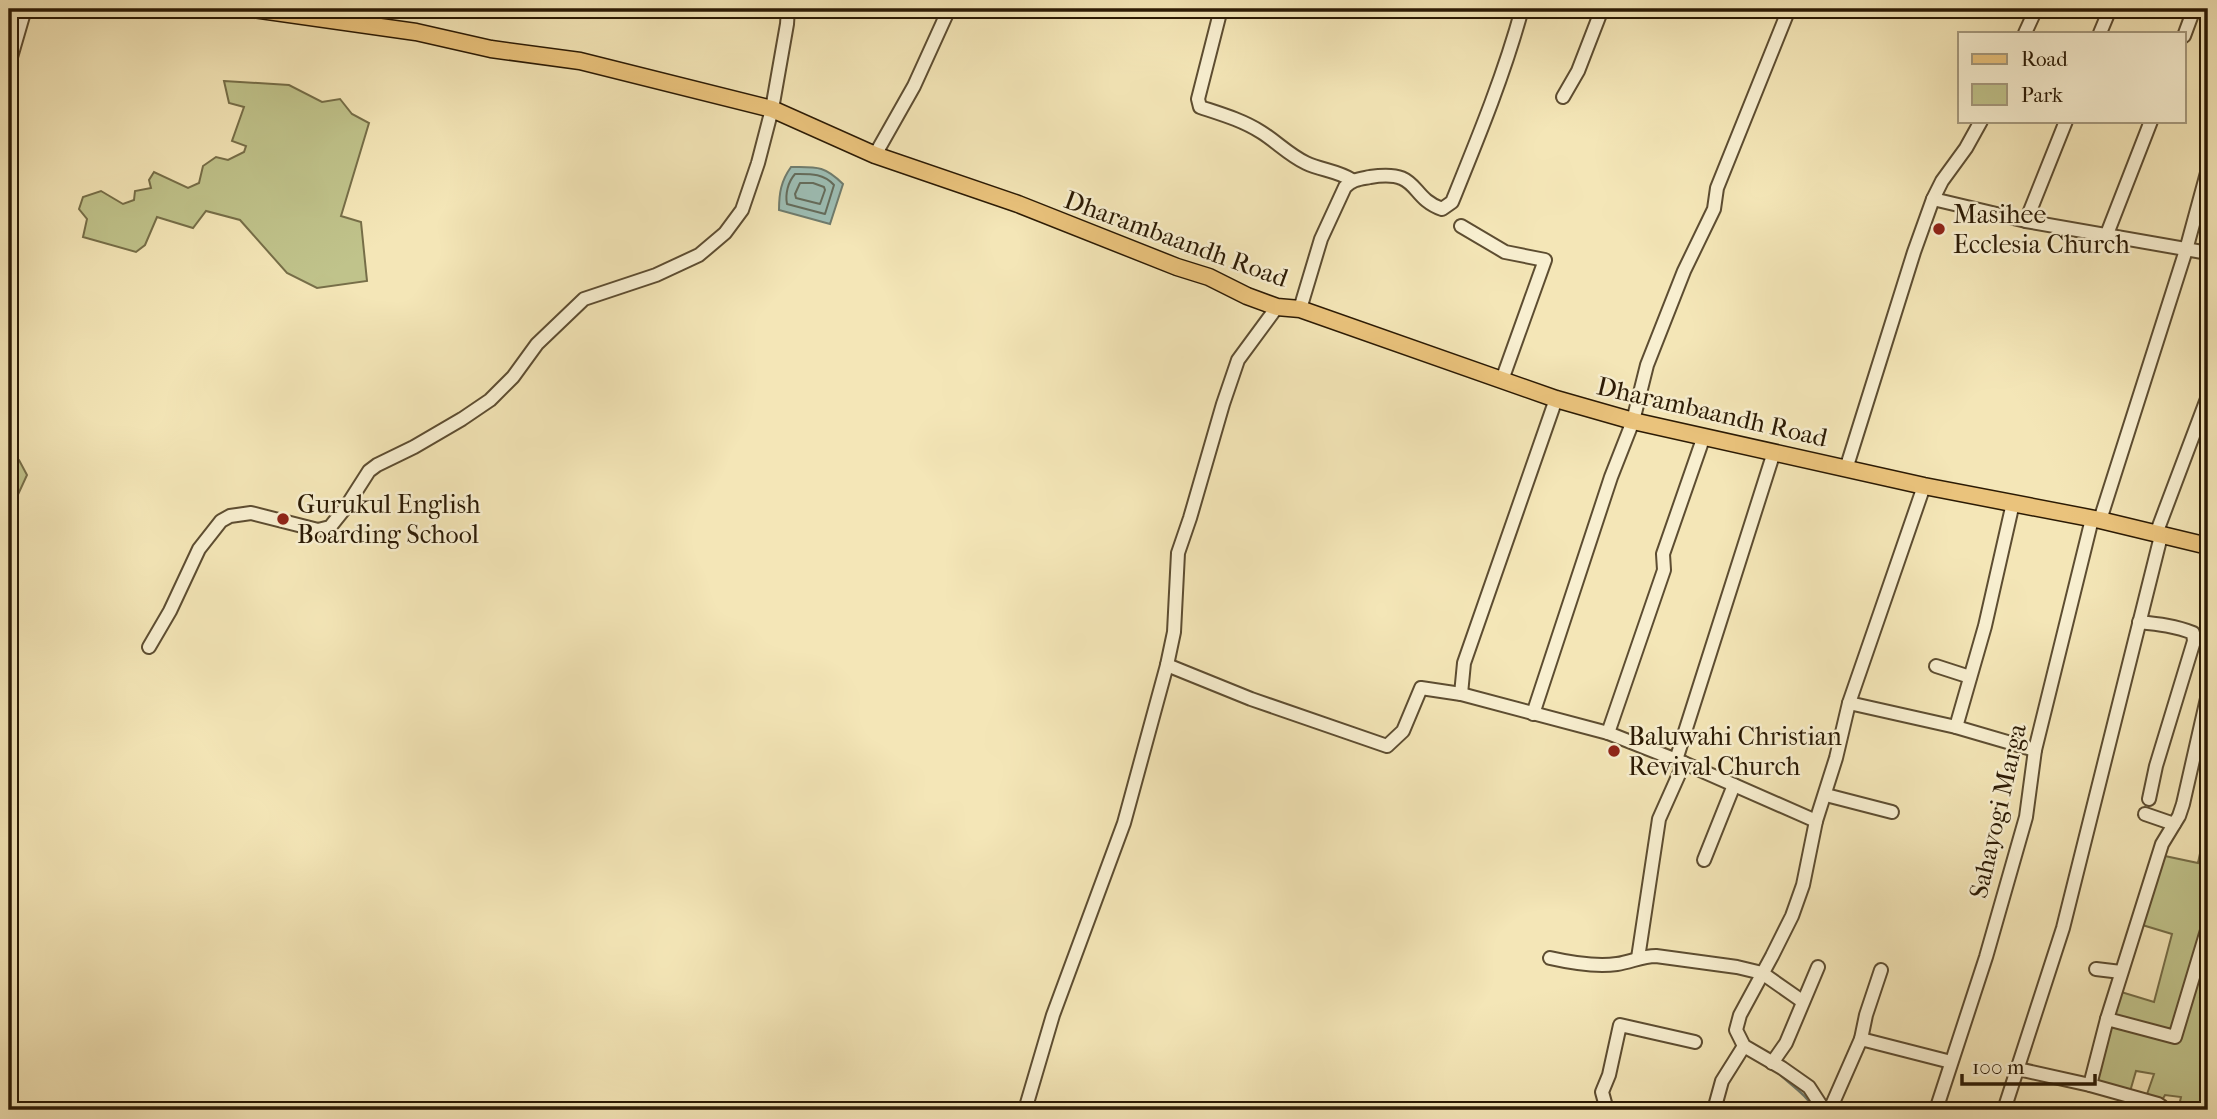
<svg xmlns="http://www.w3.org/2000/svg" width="2217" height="1119" viewBox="0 0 2217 1119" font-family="'IM FELL French Canon',serif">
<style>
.green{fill:#c0c38b;stroke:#766e48;stroke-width:2}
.water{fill:#9dbeb5;stroke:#6f7c6e;stroke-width:2}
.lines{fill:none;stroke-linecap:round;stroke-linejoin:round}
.shore{stroke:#646c5c;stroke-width:2}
.stream{stroke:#6f7c6e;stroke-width:2.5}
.minor-casing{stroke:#5d4d31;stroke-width:16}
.major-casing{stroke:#2b1a04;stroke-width:19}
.minor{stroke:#f8efd0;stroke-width:12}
.major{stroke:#eac37c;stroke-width:16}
.poi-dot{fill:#8f2418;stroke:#f8efd0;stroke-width:2.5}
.labels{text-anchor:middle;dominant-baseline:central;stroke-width:5;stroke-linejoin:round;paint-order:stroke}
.poi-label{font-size:26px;fill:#2b1a04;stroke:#f8efd0;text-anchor:start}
.street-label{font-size:26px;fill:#2b1a04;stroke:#f8efd0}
</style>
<rect width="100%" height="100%" fill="#f4e6b7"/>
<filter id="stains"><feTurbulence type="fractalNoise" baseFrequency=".00286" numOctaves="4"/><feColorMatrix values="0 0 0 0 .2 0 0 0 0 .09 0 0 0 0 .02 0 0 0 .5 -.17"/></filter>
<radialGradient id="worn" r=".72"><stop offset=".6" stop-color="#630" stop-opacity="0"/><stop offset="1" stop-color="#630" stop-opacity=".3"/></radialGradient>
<g class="green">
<polygon points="224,81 289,85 322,102 340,99 352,114 369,123 341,216 361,222 367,281 317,288 287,273 240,220 206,211 193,228 157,217 145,245 136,252 83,237 87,219 79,209 83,197 101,191 123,204 134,200 135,191 151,188 149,180 154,172 188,188 199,183 203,166 216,157 228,160 244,152 246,146 232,141 244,107 229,103"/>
<polygon points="9,456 19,460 27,475 16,499 9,498"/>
<polygon points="2203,839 2208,841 2208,974 2206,974 2200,997 2208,1000 2208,1110 2178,1110 2181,1097 2165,1095 2161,1102 2146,1097 2154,1074 2136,1071 2129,1095 2092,1084 2118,991 2154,1002 2172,934 2139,924 2160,855 2198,863"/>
</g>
<path class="water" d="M 791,167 C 816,167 824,165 843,184 L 830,224 L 779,210 C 779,193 781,181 791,167 Z"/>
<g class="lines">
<g class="shore">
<path d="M 795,174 C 810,174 823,173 834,185 L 825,214 L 787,204 C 785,194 788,182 795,174 Z"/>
<polygon points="800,183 813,183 824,187 825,190 820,204 796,198 795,194"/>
</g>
<path class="stream" d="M 1776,1071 C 1788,1083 1809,1096 1814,1110"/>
<defs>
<g id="minor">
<path d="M 1221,9 L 1198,99 L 1200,107 C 1221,114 1242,120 1261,132 C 1277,142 1289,155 1306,163 C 1321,170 1338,171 1352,180"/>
<polyline points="2025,33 2036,9"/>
<polyline points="2100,33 2110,9"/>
<polyline points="2184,36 2194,9"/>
<polyline points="9,64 25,9"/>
<polyline points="1563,97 1578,71 1602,9"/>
<polyline points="875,155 914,86 949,9"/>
<polyline points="1933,199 2026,221 2208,253"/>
<polyline points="2026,221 2066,121"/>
<polyline points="1461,226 1505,252 1545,260 1502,380"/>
<polyline points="2107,234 2151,121"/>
<path d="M 1300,309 L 1321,239 L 1345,187 C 1353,179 1360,179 1370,177 C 1421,169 1408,197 1442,209 L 1452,202 C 1478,138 1504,75 1522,9"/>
<polyline points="1846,469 1914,252 1933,199 1942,181 1966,148 1981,121"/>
<polyline points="2100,520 2186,250 2208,169"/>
<polyline points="2156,534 2208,396"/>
<path d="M 2139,622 C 2158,624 2176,626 2193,633 L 2194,641 L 2156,766 L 2149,799"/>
<polyline points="149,647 170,611 199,549 221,521 230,516 251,513 318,530 330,527 346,507 369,471 377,465 414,447 462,419 490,400 513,377 537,344 584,299 656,275 699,255 725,233 742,210 758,163 772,109 787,24 788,9"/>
<polyline points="1167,665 1251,699 1387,746 1403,731 1421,688 1461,694 1608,733 1684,763 1816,821"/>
<polyline points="1936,666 1970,677"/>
<polyline points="1461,694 1464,663 1556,399"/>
<polyline points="1849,703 1956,727 2035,750"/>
<polyline points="1533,714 1611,477 1633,421 1647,365 1684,271 1714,209 1717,188 1789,9"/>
<polyline points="1956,727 1985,626 2013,503"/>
<polyline points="1608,733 1664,570 1663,554 1704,436"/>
<polyline points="1676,760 1774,452"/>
<polyline points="1826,795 1892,812"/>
<polyline points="2145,814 2174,824"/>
<polyline points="1704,860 1734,785"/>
<path d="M 1550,958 C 1572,963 1595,967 1617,964 C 1631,962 1642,956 1656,956 L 1737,967 L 1762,973 L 1802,1001"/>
<polyline points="1638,958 1659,819 1684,763"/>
<polyline points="2096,969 2121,972"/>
<polyline points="2107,1019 2162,844 2179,816 2183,804 2208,694"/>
<polyline points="1861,1039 1866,1015 1881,970"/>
<polyline points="1772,1063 1786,1043 1818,967"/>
<polyline points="2018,1069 2090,1085 2158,1104 2161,1106 2160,1110"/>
<polyline points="2090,1085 2107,1019 2175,1037 2208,927"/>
<polyline points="1025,1110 1053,1015 1124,823 1167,665 1174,632 1178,553 1190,518 1223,404 1238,360 1277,307"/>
<polyline points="1607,1110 1602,1092 1609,1075 1620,1025 1695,1042"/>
<polyline points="1714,1110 1722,1081 1744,1046"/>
<polyline points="1824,1110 1809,1087 1782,1068 1744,1046 1736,1030 1740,1015 1772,956 1792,916 1803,885 1816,821 1836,758 1849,703 1924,486"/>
<polyline points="1824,1110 1832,1105 1861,1039 1951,1062"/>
<polyline points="1936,1110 1986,957 2026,817 2035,750 2092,519"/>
<polyline points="2004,1110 2063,928 2161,536"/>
</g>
<polyline id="major" points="252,9 416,32 491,49 580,61 772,109 875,155 1018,204 1177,267 1209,277 1247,296 1277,307 1300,309 1556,399 1633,421 1924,486 2100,520 2208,546"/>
</defs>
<use href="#minor" class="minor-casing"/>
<use href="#major" class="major-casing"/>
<use href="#minor" class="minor"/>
<use href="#major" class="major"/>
</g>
<g class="poi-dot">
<circle cx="1939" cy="229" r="7"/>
<circle cx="283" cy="519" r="7"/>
<circle cx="1614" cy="751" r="7"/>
</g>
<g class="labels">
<g class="poi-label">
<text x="1953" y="214">Masihee<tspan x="1953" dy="30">Ecclesia Church</tspan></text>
<text x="297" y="504">Gurukul English<tspan x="297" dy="30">Boarding School</tspan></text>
<text x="1628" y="736">Baluwahi Christian<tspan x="1628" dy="30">Revival Church</tspan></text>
</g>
<g class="street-label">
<text transform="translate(1176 239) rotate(20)">Dharambaandh Road</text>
<text transform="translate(1712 412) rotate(13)">Dharambaandh Road</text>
<text transform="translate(1998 811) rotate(-77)">Sahayogi Marga</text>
</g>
</g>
<rect width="2217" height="1119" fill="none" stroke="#f4e6b7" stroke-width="35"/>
<rect x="10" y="10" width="2196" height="1098" fill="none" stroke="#2b1a04" stroke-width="3.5"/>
<rect x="18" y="18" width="2182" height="1084" fill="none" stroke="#2b1a04" stroke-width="2"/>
<rect x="1958" y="32" width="228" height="91" fill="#f8efd0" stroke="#a69a7e" stroke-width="2"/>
<rect x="1972" y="54" width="35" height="10" fill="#eac37c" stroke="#a69a7e" stroke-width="2"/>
<text x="2021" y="66" font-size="21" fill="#2b1a04">Road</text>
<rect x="1972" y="84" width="35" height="21" fill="#c0c38b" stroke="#a69a7e" stroke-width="2"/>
<text x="2021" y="102" font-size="21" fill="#2b1a04">Park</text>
<path d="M1962 1074v10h133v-10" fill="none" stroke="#2b1a04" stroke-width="3.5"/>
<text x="1972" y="1074" font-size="21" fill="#2b1a04" stroke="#f8efd0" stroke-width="5" paint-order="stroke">100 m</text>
<rect width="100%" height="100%" filter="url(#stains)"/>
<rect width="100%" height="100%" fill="url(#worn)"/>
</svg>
